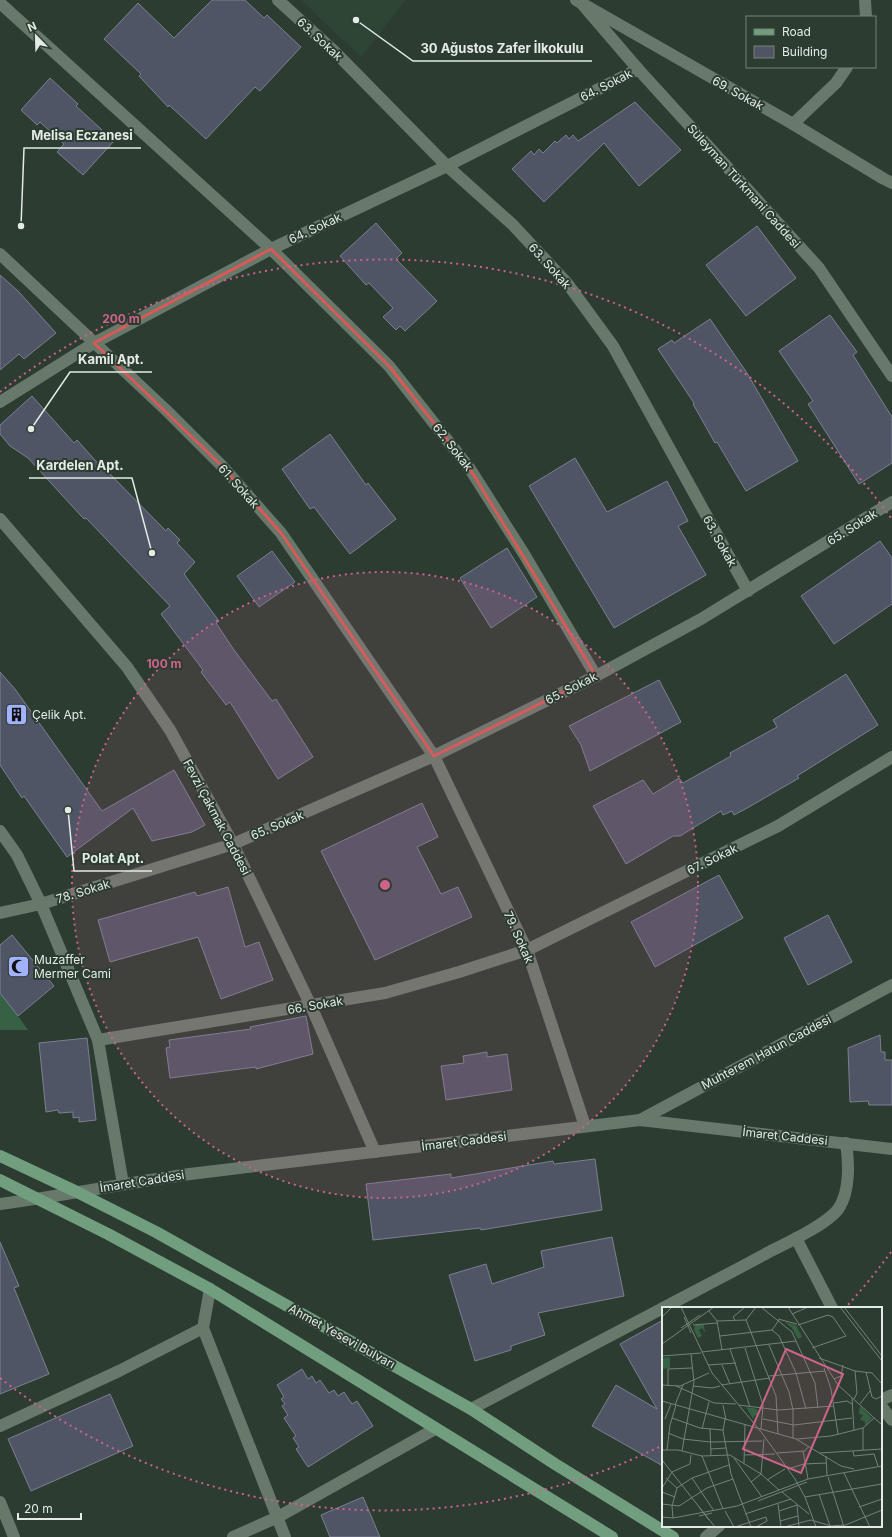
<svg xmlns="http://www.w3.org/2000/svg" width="892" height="1537" viewBox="0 0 892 1537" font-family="Inter,sans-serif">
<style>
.built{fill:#2e4434}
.green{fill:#376144}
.building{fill:#505566;stroke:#7b7f92}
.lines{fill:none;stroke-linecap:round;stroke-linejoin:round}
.minor{stroke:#68796c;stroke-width:12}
.major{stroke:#709e7e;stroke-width:12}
.marked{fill:none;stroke:#d95957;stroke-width:3;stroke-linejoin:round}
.ring{fill:none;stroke:#cd628b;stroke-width:2;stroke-dasharray:2 4}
.labels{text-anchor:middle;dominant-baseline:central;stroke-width:4;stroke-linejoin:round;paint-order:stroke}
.street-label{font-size:12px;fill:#e2ebe4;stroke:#2d3c31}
.poi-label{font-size:12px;fill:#e2ebe4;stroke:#2d3c31;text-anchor:start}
.inset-road{fill:none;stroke:#758279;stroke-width:1}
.view{fill:#cd628b;fill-opacity:0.15;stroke:#cd628b;stroke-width:2}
.inset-edge{fill:none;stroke:#e2ebe4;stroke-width:2}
.centre{fill:#cd628b;stroke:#2d3c31;stroke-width:2}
.ring-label{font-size:12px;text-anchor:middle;font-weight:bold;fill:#cd628b;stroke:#2d3c31;stroke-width:4;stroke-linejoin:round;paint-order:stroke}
.leader{fill:none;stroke:#e2ebe4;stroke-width:1.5}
.callout-dot{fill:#e2ebe4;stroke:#2d3c31;stroke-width:1.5}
.callout-label{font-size:13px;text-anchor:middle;font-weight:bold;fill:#e2ebe4;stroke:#2d3c31;stroke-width:4;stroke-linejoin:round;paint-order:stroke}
</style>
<rect width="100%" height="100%" fill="#2d3c31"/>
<polygon class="built" points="301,0 406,0 361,57"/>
<polygon class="green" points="0,991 28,1030 0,1030"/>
<g class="building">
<polygon points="212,0 245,0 264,18 267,15 301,47 260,91 255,87 206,139 169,105 168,107 139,76 141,74 104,39 138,3 174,38"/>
<polygon points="50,78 78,104 76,106 114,141 83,175 57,152 64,144 40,122 37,125 21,110"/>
<polygon points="635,102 681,150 639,186 604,143 544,202 512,169 531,151 534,155 539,149 543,153 555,141 557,143 566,135 569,139 573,135 578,141"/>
<polygon points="376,223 402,253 396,259 437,301 405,331 400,326 396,330 383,317 393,308 369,283 366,285 340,256"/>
<polygon points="757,226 796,278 746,316 706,265"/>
<polygon points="0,275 18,291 56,333 24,359 19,354 0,370"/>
<polygon points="830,315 857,352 853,355 892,417 892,463 859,484 808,404 813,401 779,351"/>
<polygon points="710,319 747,373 798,461 746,491 717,442 715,443 693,404 694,403 658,349 672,340 674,343"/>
<polygon points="32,396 74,443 77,440 102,468 103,467 166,531 168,528 180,540 177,543 195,562 184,574 219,621 216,623 234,650 272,701 276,699 313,757 278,779 230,702 226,705 201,672 203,670 161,614 170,606 86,518 84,519 28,458 10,446 0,434 0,425"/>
<polygon points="330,434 366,485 368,483 396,519 350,554 314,507 310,509 282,469"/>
<polygon points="575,458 607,512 667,481 688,521 678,526 706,575 614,628 529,486"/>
<polygon points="880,541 892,558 892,604 834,644 801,596"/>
<polygon points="507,548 537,597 491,628 460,578"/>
<polygon points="272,551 295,582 259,607 237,576"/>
<polygon points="0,672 15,689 102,811 174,770 205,825 192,832 152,841 133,808 67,857 24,796 22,798 0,765"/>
<polygon points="846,674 878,725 797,776 799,778 749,807 734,815 732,811 723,815 721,811 680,836 673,836 626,864 593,806 643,780 653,794 679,778 683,783 731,756 730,753 777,727 773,720"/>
<polygon points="659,680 681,722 590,771 581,745 569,726"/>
<polygon points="422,803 438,837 417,847 441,894 458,887 472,917 375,960 321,851"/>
<polygon points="719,875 743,918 655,967 631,922"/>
<polygon points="228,887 245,947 259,942 273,980 221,999 198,937 110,962 98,920 195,892 197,896"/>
<polygon points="828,915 852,962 808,985 784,938"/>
<polygon points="12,935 54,986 18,1016 0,993 0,945"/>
<polygon points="306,1016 313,1054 256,1069 256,1067 170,1078 166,1048 170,1047 169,1040 251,1029 250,1027"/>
<polygon points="880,1035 881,1052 885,1052 885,1060 892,1060 892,1105 869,1105 868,1101 850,1102 848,1048"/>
<polygon points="87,1038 96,1120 79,1122 79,1117 73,1118 73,1112 59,1113 58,1110 46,1112 39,1043"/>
<polygon points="487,1052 487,1057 507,1054 512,1090 446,1100 441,1066 464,1063 463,1056"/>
<polygon points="595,1159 602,1210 481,1230 480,1228 373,1240 366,1184 451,1174 451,1178 553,1161 554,1164"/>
<polygon points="612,1237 624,1296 538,1313 545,1335 511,1346 511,1350 475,1361 449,1275 486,1264 492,1284 544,1267 541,1251"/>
<polygon points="0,1242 19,1286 14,1288 49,1374 0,1394"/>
<polygon points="663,1320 663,1466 592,1426 616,1385 657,1409 620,1344"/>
<polygon points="302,1369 308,1379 312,1376 316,1383 320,1380 329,1393 334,1390 338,1396 344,1392 352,1404 357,1401 373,1426 308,1467 296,1449 299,1447 293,1438 296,1436 284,1418 288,1415 282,1406 285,1404 281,1399 284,1397 277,1385"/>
<polygon points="110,1394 133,1446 31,1491 8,1439"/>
<polygon points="363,1497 380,1537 330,1537 321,1515"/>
</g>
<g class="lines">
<g class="minor">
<polyline points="278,0 335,52 447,166 512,224 567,283 613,346 748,591"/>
<polyline points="576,0 793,124 884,179 892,183"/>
<polyline points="865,0 866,17"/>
<polyline points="0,3 271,249 389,366 470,469 524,554 596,676"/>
<polyline points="583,5 638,69 819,268 892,376"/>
<polyline points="793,124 836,83 847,67"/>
<polyline points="0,254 167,411 222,466 281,533 434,756 527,950 585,1126"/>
<polyline points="0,402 94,343 271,249 447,166 638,69"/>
<polyline points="0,519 127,667 170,730 233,844 311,1006 375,1152"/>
<polyline points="0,831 17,855 41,904 98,1040 123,1184"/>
<polyline points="0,913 41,904 233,844 434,756 596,676 701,619 892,502"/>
<polyline points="98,1040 385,993 459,972 527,950 778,826 892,757"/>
<polyline points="640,1120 892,985"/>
<path d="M 0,1204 C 63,1196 126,1183 190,1174 L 640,1120 L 892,1149"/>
<polyline points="796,1238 832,1308"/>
<polyline points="210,1289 203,1328 285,1537"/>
<path d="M 663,1308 C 699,1289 734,1271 769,1252 C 787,1243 828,1224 839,1208 C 850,1191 849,1162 846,1143"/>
<polyline points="881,1400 892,1395"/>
<polyline points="881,1406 892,1420"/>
<polyline points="471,1409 663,1308"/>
<polyline points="0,1426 119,1371 203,1328"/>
<polyline points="0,1502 14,1537"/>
<polyline points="233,1537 278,1517 435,1429"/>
<polyline points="706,1537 719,1526"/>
</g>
<g class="major">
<polyline points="0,1156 77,1192 156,1232 471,1409 555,1464 673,1537"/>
<polyline points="0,1180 108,1234 210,1289 612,1537"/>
</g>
</g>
<path class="marked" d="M 271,249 L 389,366 L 470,469 L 596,676 L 434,756 L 281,533 L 222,466 L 94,343 Z"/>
<circle cx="385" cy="885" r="313" fill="#cd628b" fill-opacity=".12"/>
<g class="ring">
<circle cx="385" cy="885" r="313"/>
<path d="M891 1252A625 625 0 0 1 846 1307M659 1447A625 625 0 0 1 0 1378M0 392A625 625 0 0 1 891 518"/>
</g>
<defs>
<symbol id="building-square" viewBox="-11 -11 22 22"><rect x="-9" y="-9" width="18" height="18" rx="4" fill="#a2b2fd" stroke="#2d3c31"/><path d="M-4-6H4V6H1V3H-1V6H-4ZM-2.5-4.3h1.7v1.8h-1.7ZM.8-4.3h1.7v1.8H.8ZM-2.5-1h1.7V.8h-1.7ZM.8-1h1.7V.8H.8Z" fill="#111"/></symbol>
<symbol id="mosque-square" viewBox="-11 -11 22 22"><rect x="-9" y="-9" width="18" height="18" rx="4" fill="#a2b2fd" stroke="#2d3c31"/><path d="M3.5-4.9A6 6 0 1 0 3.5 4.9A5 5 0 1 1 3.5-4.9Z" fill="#111"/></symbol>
</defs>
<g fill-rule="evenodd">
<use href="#building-square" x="4" y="702" width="25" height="25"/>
<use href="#mosque-square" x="6" y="954" width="25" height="25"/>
</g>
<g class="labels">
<g class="street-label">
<text transform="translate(320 39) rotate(43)">63. Sokak</text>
<text transform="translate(606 85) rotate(-27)">64. Sokak</text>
<text transform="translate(738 93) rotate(29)">69. Sokak</text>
<text transform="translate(744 186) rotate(48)">Süleyman Türkmani Caddesi</text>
<text transform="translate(315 228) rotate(-25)">64. Sokak</text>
<text transform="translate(550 266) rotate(48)">63. Sokak</text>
<text transform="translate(453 447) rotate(52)">62. Sokak</text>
<text transform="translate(239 486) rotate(48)">61. Sokak</text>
<text transform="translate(852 527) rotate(-32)">65. Sokak</text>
<text transform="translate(720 541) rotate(61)">63. Sokak</text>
<text transform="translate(571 688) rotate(-27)">65. Sokak</text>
<text transform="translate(217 817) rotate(62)">Fevzi Çakmak Caddesi</text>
<text transform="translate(277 825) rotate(-23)">65. Sokak</text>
<text transform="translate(712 859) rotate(-26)">67. Sokak</text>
<text transform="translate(83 891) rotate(-17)">78. Sokak</text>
<text transform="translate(519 937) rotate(66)">79. Sokak</text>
<text transform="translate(315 1005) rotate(-10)">66. Sokak</text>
<text transform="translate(766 1052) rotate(-28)">Muhterem Hatun Caddesi</text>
<text transform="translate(785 1136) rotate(6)">İmaret Caddesi</text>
<text transform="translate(464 1141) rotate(-7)">İmaret Caddesi</text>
<text transform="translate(142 1181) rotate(-9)">İmaret Caddesi</text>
<text transform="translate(342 1336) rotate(29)">Ahmet Yesevi Bulvarı</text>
</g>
<g class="poi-label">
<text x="32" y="714">Çelik Apt.</text>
<text x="34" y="959">Muzaffer<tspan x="34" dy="14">Mermer Cami</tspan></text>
</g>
</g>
<g transform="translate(662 1307)">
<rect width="220" height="220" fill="#2d3c31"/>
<path d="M 123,15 L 134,18 L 140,30 L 136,32 L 130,21 ZM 33,18 L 42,18 L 43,26 L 40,21 L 37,23 L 40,29 L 36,31 L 32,23 ZM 8,50 L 8,61 L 0,62 L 0,51 ZM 198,99 L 210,111 L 203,118 L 203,114 L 198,113 L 201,108 L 197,107 ZM 84,100 L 95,102 L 97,110 L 93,108 L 91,112 Z" fill="#376144"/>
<path class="inset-road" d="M 19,0 L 50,66 L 100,126 L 133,172 L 143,190 L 154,220M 99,0 L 130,25 L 153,76 L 156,101M 126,0 L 176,78 L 220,118M 178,0 L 220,54M 182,0 L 220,49M 47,4 L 55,14 L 60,43M 130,7 L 146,0M 0,10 L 10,0M 22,10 L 29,26M 116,12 L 135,17M 73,13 L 71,10 L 83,0M 84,13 L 114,89 L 116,127M 55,14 L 84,13 L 94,0M 31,18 L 55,16M 136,18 L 166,8M 19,21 L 38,8M 110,23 L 117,29 L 134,66 L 144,102M 58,29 L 110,23 L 117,13M 0,37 L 52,0M 107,38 L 127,85 L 131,103 L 131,131M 83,41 L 101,98 L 99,122M 150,41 L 184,29 L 171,10 L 166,8M 68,42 L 88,100M 40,45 L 134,34M 0,49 L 39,46M 157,51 L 193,64 L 210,66 L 220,77M 46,58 L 74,56M 60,58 L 68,77M 162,61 L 169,82 L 176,127M 204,65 L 210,90 L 214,92 L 220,89M 107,69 L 163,64M 172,72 L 179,69 L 181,58M 0,78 L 18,79 L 47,66M 59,78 L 108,71M 6,79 L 6,62 L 30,61M 14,79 L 52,96 L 74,97M 31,79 L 50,81 L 58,79M 190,91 L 192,124M 192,92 L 195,86 L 193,64M 0,94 L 134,132 L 179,159 L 192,162M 172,96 L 185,94 L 190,97M 198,97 L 208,84M 13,98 L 21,78M 61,98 L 64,113M 77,98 L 116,103 L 172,99M 10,111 L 38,121 L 61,123M 3,112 L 9,97M 63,112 L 61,124 L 69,167 L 89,220M 101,112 L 132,118 L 190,111M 201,121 L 201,143M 40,122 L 47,95M 48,122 L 49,148M 6,126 L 21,132 L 48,135 L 100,134M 135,132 L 169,129 L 201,121 L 212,111M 49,142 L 64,141M 0,143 L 16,143 L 40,149 L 68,148 L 99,167 L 117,183M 5,143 L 8,118 L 14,98M 20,144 L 32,75 L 29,47M 141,144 L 146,172M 191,144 L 192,149 L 212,147M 115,146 L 143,144 L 147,139M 158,146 L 220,142M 212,147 L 216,159M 82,148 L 113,147M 40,149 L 61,202M 164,149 L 165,168M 72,151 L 100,190M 0,153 L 53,220M 82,156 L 83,118M 126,162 L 142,157 L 164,156M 182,166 L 208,220M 166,170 L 182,220M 4,171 L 15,181M 105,173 L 123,162M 89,175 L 99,167 L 102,132M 0,181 L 10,165 L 28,157 L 29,148M 0,185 L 13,190M 120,185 L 147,207M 157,187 L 168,219M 143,190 L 220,177M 96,194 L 145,175M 0,197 L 17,199 L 45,181 L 71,172M 116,197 L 119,220M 37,200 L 47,213M 197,200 L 220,192M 52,204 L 30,171 L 67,158M 63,204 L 72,220M 117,204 L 135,198 L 137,220M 83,207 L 129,192M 37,209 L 50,206M 0,210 L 11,211 L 75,199 L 146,172 L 220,159M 11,211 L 10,199 L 15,181 L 30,171M 118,214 L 136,209M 181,219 L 220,203M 73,220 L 104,210 L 105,214 L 94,220M 122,220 L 149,213 L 169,219 L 181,218"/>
<path class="view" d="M 124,42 L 181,67 L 139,166 L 81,142 Z"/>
<rect width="220" height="220" class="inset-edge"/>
</g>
<circle cx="385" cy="885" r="6" class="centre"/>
<g class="ring-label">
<text x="121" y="323">200 m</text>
<text x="164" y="668">100 m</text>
</g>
<path class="leader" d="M356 20L413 61H592M21 226L24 148H141M31 429L70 372H152M152 553L132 478H29M68 810L74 871H152"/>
<g class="callout-dot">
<circle cx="356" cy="20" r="4"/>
<circle cx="21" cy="226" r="4"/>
<circle cx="31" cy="429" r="4"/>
<circle cx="152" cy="553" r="4"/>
<circle cx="68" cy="810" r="4"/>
</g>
<g class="callout-label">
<text x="502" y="53">30 Ağustos Zafer İlkokulu</text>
<text x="82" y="140">Melisa Eczanesi</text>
<text x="111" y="364">Kamil Apt.</text>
<text x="80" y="470">Kardelen Apt.</text>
<text x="113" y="863">Polat Apt.</text>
</g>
<rect x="746" y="16" width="130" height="52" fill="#2d3c31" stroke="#758279"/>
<rect x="754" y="29" width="20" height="6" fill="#709e7e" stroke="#758279"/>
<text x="782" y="36" font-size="12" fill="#e2ebe4">Road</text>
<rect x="754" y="46" width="20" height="12" fill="#505566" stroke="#758279"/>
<text x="782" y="56" font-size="12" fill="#e2ebe4">Building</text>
<g transform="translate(36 36) rotate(337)" stroke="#2d3c31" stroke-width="3" paint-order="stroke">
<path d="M0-3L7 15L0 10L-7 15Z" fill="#e2ebe4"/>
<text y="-6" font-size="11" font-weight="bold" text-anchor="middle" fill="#e2ebe4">N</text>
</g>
<path d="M18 1513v6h63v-6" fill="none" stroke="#e2ebe4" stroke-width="2"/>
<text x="24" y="1513" font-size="12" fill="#e2ebe4" stroke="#2d3c31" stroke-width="3" paint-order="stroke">20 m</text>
</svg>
